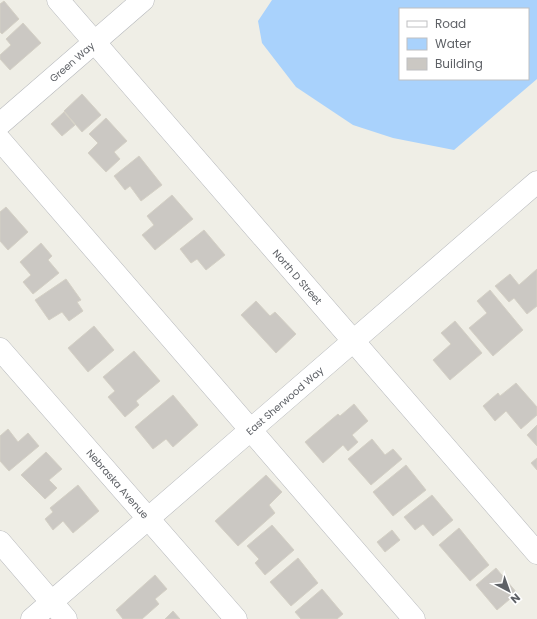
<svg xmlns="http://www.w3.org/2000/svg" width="537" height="619" viewBox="0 0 537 619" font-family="Poppins,sans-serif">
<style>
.water{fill:#a9d2fc;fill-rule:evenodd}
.building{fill:#cbc8c3;stroke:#d4d0c5}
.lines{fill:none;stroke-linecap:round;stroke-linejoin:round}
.minor-casing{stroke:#b6b8bc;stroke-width:23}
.minor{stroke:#fff;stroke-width:22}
.labels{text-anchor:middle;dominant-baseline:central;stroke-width:3;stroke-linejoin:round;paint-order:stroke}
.street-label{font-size:10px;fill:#5e6166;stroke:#fff}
</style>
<rect width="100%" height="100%" fill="#efeee6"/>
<path class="water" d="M 272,0 L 537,0 L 537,79 L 454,150 L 393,138 L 353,125 L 296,87 L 262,43 L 258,21 ZM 400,9 L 528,9 L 528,79 L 400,79 Z"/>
<g class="building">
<polygon points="4,1 19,19 2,34 0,32 0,4"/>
<polygon points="23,23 41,43 10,70 0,59 0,55 11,45 6,39"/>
<polygon points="82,94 101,115 82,132 64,111"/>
<polygon points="64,112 75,125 62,136 51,124"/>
<polygon points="106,118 127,141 114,152 120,159 106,172 88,153 98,143 89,134"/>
<polygon points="139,156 162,185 141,201 130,186 125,190 114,176"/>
<polygon points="172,195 193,219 155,250 142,235 154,225 147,216"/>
<polygon points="6,207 28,232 8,250 0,241 0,212"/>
<polygon points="204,230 225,255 206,270 197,259 191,263 180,249"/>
<polygon points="41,243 52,256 48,260 59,273 33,294 23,282 31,275 20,262"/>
<polygon points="537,269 537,306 527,314 514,298 509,302 495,286 510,274 519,285"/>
<polygon points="66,279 81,300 77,302 83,311 69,321 62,312 49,320 35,300"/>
<polygon points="490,290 523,330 493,356 469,328 487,313 477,301"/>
<polygon points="256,301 270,316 275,312 296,334 276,353 241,315"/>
<polygon points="455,321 482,353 450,380 433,360 451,344 441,333"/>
<polygon points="94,326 114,350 88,372 68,348"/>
<polygon points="134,351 160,381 136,401 139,405 125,417 108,397 115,391 103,377"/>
<polygon points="516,383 537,407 537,415 521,429 506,411 495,421 483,406 498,393 500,396"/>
<polygon points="173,395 198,425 173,447 166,439 153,449 135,427"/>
<polygon points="354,404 368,421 352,435 358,442 348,451 343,445 323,463 305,442 338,414 340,416"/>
<polygon points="537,425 537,446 527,435"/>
<polygon points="8,429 18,442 28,433 39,446 9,471 0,461 0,436"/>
<polygon points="372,439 385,455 393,449 402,459 371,485 348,459"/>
<polygon points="46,452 62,469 49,480 57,488 45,499 21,475"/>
<polygon points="537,458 537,470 531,463"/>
<polygon points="406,465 426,490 393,516 373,492"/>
<polygon points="266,475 282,492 269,505 275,513 238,546 215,521"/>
<polygon points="78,485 99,511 73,533 63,521 53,530 45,519 53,512 50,508"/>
<polygon points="432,495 453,520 433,536 423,524 415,530 404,517"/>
<polygon points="272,525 294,550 265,575 255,563 259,559 247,546"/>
<polygon points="459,528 489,565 470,581 439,545"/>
<polygon points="392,530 400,540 385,552 377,542"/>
<polygon points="298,558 318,583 291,606 270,582"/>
<polygon points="496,568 517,593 497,610 476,585"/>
<polygon points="155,575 167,589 155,599 159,604 142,619 123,619 116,610"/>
<polygon points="322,589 343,614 337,619 301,619 295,612"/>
<polygon points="173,611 180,619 165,619"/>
</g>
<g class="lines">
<defs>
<g id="minor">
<path id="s1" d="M 58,0 L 537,553"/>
<path id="s2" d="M 0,124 L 143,0"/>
<polyline points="0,140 414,619"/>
<path id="s3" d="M 0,349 L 236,619"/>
<polyline points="0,542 66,619"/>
<path id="s4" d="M 32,619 L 537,182"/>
</g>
</defs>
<use href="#minor" class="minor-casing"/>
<use href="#minor" class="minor"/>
</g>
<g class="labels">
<g class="street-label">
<text stroke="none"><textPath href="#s2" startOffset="95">Green Way</textPath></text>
<text stroke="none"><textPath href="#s1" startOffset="366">North D Street</textPath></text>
<text stroke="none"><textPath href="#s4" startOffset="334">East Sherwood Way</textPath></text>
<text stroke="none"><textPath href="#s3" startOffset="179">Nebraska Avenue</textPath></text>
</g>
</g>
<rect x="399" y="8" width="130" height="72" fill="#ffffff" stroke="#bfc0c2"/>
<rect x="407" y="21" width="20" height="6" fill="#ffffff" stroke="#bfc0c2"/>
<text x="435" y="28" font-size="12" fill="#5e6166">Road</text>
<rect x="407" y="38" width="20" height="12" fill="#a9d2fc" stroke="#bfc0c2"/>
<text x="435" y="48" font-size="12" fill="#5e6166">Water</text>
<rect x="407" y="58" width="20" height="12" fill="#cbc8c3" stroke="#bfc0c2"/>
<text x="435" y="68" font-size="12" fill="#5e6166">Building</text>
<g transform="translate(509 591) rotate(139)" stroke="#ffffff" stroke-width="3" paint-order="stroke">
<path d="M0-3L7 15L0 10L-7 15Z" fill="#5e6166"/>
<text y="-6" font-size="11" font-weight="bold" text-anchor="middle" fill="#5e6166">N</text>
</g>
</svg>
